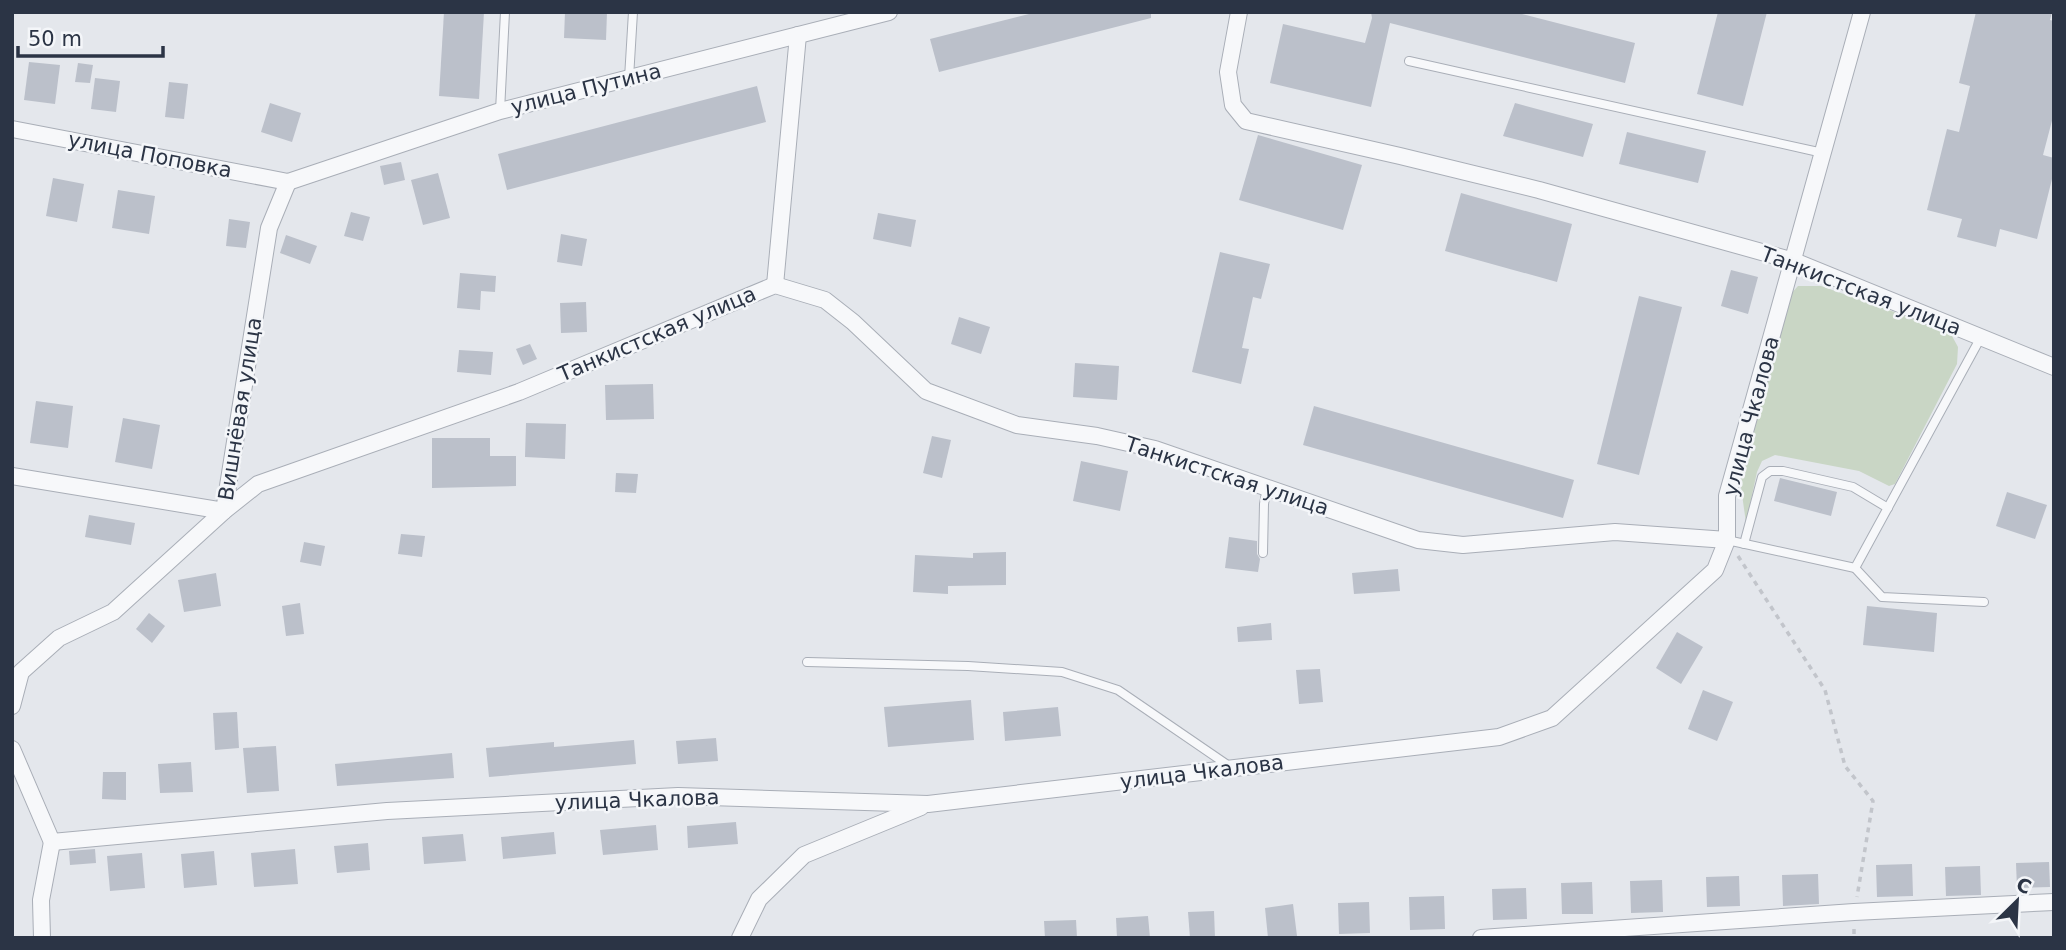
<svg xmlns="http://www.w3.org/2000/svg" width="2066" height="950" viewBox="0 0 2066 950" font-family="'DejaVu Sans',sans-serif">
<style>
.green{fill:#c9d6c5}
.building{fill:#bbc0ca}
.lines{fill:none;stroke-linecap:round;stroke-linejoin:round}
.service-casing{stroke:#a9aeb7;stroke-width:10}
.minor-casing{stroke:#a9aeb7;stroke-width:18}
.path{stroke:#c2c5cb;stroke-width:3.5;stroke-dasharray:5 5;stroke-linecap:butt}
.service{stroke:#f7f8fa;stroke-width:8}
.minor{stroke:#f7f8fa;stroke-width:16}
.labels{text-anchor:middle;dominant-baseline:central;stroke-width:5;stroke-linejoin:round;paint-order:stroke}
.street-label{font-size:21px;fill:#2b3445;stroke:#f4f6f9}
</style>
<rect width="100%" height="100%" fill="#e4e7ec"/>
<polygon class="green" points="1798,286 1821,286 1934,326 1952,336 1958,347 1957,364 1895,484 1889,486 1859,471 1775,455 1762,461 1757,472 1746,523 1740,480 1788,297"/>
<g class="building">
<polygon points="444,12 484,12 479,99 439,96"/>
<polygon points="565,12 607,12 606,40 564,38"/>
<polygon points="1037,12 1151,12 1151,18 939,72 930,39"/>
<polygon points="1371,12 1514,12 1635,43 1625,83 1390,23 1371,107 1270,83 1283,24 1365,43 1372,18"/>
<polygon points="1718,12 1767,12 1743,106 1697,94"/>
<polygon points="1976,12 2052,12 2050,20 2054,21 2054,113 2043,155 2054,158 2054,171 2037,239 2000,229 1996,247 1957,237 1962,219 1927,210 1947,129 1959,132 1970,86 1959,83"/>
<polygon points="29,62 60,65 55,104 24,100"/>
<polygon points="78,63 93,65 90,83 75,82"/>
<polygon points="95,78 120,81 116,112 91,109"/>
<polygon points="169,82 188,84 184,119 165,117"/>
<polygon points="757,86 766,122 507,190 498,154"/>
<polygon points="270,103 301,113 292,142 261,132"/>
<polygon points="1515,103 1593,124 1583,157 1503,136"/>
<polygon points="1627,132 1706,151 1698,183 1619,164"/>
<polygon points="1258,135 1362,165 1343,230 1239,200"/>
<polygon points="401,162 405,180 384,185 380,166"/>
<polygon points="438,173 450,218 423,225 411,180"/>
<polygon points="53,178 84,184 77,222 46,216"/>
<polygon points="118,190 155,196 149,234 112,228"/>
<polygon points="1461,193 1572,224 1557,282 1445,251"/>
<polygon points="351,212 370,217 363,241 344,236"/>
<polygon points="878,213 916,220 911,247 873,239"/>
<polygon points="229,219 250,222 246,248 226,246"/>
<polygon points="561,234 587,239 582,266 557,262"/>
<polygon points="286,235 317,246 310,264 280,253"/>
<polygon points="1220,252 1270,264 1261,299 1253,297 1242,348 1249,349 1241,384 1192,372"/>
<polygon points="1731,270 1758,277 1748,314 1721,306"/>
<polygon points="460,273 496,276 495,292 481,291 480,310 457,308"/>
<polygon points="1639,296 1682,307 1639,475 1597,464"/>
<polygon points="586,302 587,332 561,333 560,303"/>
<polygon points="959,317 990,327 981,354 951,344"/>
<polygon points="530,344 537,359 523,365 516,349"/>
<polygon points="459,350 493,352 491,375 457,372"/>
<polygon points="1075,363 1119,366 1117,400 1073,397"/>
<polygon points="653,384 654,419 606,420 605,385"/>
<polygon points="36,401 73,406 68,448 30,443"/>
<polygon points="1314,406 1574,480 1563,518 1303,445"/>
<polygon points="123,418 160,425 152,469 115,462"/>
<polygon points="526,423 566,424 565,459 525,457"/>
<polygon points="932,436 951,440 942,478 923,473"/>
<polygon points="432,438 490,438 490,456 516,456 516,486 432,488"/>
<polygon points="1081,461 1128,471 1120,511 1073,501"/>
<polygon points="616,473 638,474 636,493 615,492"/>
<polygon points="1780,478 1837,492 1831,516 1774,501"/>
<polygon points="2007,492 2047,505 2035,539 1996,526"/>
<polygon points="89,515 135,523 131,545 85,537"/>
<polygon points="401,534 425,536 422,557 398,554"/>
<polygon points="1229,537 1257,541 1257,554 1260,559 1258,572 1225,568"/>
<polygon points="304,542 325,546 321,566 300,562"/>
<polygon points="1006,552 1006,585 948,586 948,594 913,592 915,555 973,558 973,553"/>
<polygon points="1398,569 1400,591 1354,594 1352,573"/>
<polygon points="216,573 221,606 184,612 178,580"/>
<polygon points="300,603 304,634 286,636 282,606"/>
<polygon points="1867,606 1937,613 1934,652 1863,645"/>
<polygon points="149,613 165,626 152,643 136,629"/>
<polygon points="1271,623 1272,640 1238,642 1237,627"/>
<polygon points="1677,632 1703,647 1681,684 1656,668"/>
<polygon points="1320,669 1323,702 1299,704 1296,670"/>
<polygon points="1703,690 1733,702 1717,741 1688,729"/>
<polygon points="971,700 974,740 888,747 884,707"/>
<polygon points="1058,707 1061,736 1005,741 1003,712"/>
<polygon points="237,712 239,748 215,750 213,713"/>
<polygon points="716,738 718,761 678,764 676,741"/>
<polygon points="634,740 636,764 489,777 486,748 554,742 554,747"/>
<polygon points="276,746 279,791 247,793 243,748"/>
<polygon points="452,753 454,778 337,786 335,764"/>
<polygon points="191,762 193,792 160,793 158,764"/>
<polygon points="103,772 126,772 126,800 102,799"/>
<polygon points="736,822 738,844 688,848 687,826"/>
<polygon points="656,825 658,850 603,855 600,830"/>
<polygon points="554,832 556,854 503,859 501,837"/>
<polygon points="463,834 466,861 424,864 422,837"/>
<polygon points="368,843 370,870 337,873 334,846"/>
<polygon points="95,849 96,863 70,865 69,851"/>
<polygon points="295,849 298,884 254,887 251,853"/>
<polygon points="214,851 217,885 184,888 181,854"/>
<polygon points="142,853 145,888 110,891 107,856"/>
<polygon points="2049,862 2050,887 2017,888 2016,863"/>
<polygon points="1912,864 1913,896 1877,897 1876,865"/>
<polygon points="1980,866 1981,895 1946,896 1945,867"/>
<polygon points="1818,874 1819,904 1783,906 1782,875"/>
<polygon points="1739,876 1740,906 1707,907 1706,877"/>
<polygon points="1662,880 1663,912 1631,913 1630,881"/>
<polygon points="1592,882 1593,914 1562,914 1561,883"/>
<polygon points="1526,888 1527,919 1493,920 1492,889"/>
<polygon points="1444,896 1445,929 1410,930 1409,897"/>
<polygon points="1369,902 1370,933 1339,934 1338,903"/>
<polygon points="1293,904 1297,936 1268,938 1265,908"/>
<polygon points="1214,911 1215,938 1190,938 1188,912"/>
<polygon points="1148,916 1150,938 1117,938 1116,918"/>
<polygon points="1076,920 1077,938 1045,938 1044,921"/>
</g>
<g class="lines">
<defs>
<g id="service">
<polyline points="1409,61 1823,153"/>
<polyline points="629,78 633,12"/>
<polyline points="500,111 505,12"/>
<polyline points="1727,540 1855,568 1981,337"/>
<polyline points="1744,544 1762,477 1770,471 1783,471 1853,487 1888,508"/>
<polyline points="1263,553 1264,504 1267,487"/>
<polyline points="1855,568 1882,597 1984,602"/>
<polyline points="807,662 968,666 1062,672 1118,690 1229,766"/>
</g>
<g id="minor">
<polyline points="1239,12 1228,72 1233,105 1246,121 1400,156 1539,190 1794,261 2054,367"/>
<polyline points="12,129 288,182 500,111 889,12"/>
<polyline points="775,285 798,35"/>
<polyline points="12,476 224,511 269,228 288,182"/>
<polyline points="12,706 21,672 59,638 113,612 224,511 258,484 519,392 775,285 825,300 853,322 926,391 1017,425 1097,436 1155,449 1418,540 1463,545 1615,532 1727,540"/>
<polyline points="12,749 52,842"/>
<polyline points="52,842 387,811 678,796 928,804 1499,737 1552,718 1715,570 1727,540 1727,496 1862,12"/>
<polyline points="42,938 41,900 52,842"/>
<polyline points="740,938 759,899 804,855 921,807"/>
<polyline points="1481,938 1854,912 2054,902"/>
</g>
</defs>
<use href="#service" class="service-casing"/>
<use href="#minor" class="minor-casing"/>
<g class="path">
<polyline points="1738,556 1825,690 1845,766 1873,801 1857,897"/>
<polyline points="1854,929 1854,938"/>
</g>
<use href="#service" class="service"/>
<use href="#minor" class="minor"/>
</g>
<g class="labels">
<g class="street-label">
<text transform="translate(586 89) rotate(-14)">улица Путина</text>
<text transform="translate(150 155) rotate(11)">улица Поповка</text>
<text transform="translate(1861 291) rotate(21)">Танкистская улица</text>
<text transform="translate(657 334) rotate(-23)">Танкистская улица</text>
<text transform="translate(240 409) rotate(-81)">Вишнёвая улица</text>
<text transform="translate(1751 416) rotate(-75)">улица Чкалова</text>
<text transform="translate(1227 476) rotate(18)">Танкистская улица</text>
<text transform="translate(1202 772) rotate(-7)">улица Чкалова</text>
<text transform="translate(637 800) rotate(-2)">улица Чкалова</text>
</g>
</g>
<rect width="2066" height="950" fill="none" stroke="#2b3445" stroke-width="28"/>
<g transform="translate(2017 901) rotate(24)" stroke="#f4f6f9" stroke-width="5" paint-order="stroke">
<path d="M0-5L12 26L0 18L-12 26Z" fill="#2b3445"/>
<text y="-10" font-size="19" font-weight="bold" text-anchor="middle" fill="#2b3445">С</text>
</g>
<path d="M18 46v10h145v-10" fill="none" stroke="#2b3445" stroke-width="3.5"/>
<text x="28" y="46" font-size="21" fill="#2b3445" stroke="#f4f6f9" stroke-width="5" paint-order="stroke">50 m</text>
</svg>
